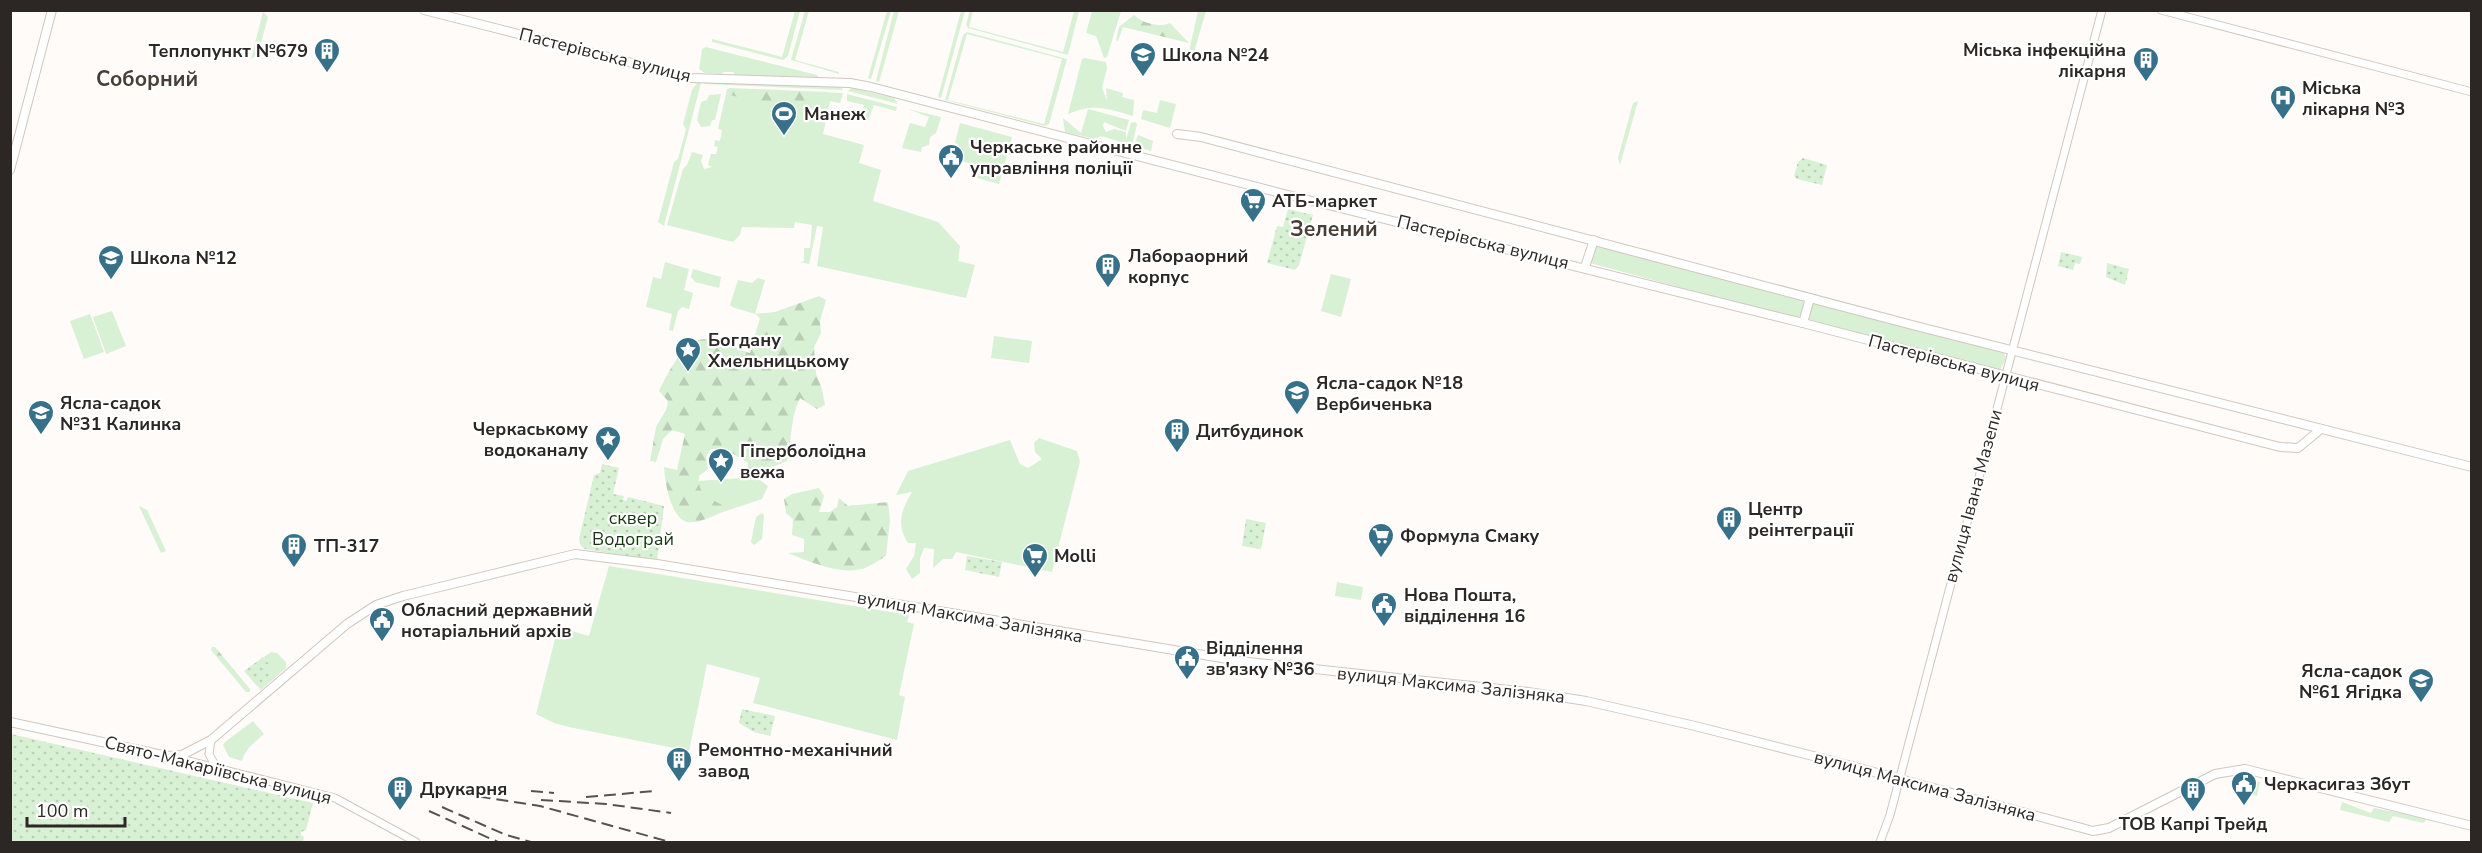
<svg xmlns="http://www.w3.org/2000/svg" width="2482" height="853" viewBox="0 0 2482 853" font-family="'Nunito Sans',sans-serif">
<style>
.green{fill:#d8f0d4;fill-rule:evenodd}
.forest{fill:url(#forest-firs)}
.park{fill:url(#park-dots)}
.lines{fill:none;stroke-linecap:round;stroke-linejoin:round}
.tertiary-casing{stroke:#d2c6bd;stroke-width:9}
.secondary-casing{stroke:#d2c6bd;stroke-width:10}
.tertiary{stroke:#fff;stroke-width:7}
.secondary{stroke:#fff;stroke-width:8}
.rail{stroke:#56524f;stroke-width:2;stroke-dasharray:12 6;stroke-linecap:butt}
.labels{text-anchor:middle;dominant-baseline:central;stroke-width:4.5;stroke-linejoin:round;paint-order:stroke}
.poi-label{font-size:18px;font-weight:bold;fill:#2c2724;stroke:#fff;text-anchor:start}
.street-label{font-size:18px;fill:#2c2724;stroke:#fff}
.park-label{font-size:18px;fill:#14370e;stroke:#fff}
.quarter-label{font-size:21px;font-weight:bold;fill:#483e36;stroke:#fff}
</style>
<defs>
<pattern id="forest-firs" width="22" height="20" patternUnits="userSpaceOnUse" patternTransform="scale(1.5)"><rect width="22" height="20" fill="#d8f0d4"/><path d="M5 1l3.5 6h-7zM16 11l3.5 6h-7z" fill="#baceb6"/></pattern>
<pattern id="park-dots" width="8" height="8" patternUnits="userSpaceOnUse" patternTransform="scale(1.5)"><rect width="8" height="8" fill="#d8f0d4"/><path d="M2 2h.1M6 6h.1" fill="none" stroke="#baceb6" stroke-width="1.8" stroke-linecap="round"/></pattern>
</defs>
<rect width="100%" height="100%" fill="#fefbf9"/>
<g class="green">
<polygon points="805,10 809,11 795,60 839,72 839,74 791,60"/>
<polygon points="970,10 973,11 969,27 1063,52 1074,11 1079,11 1068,55 968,28 966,25"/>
<polygon points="795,11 800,11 788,56 783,60 712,42 712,39 782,57"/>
<polygon points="887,11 891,11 871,79 868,78"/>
<polygon points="894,11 899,11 879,82 876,81"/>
<polygon points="961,11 965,11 941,98 938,97"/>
<polygon points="1092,11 1121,11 1107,57 1104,58 1096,36 1086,33"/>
<polygon points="1198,11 1206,11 1191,63 1187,61"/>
<polygon points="263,12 268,17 258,54 251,59"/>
<path d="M 967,32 L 1067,59 L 1049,124 L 1045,126 L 945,100 L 963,35 ZM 967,34 L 1062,59 L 1044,124 L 948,100 Z"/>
<polygon points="706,47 817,75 818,77 735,75 733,72 724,72 721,74 705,73 699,69 702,49"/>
<path d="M 1085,58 L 1106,62 L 1107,68 L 1102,88 L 1107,100 L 1106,88 L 1123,93 L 1122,97 L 1134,100 L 1133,116 C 1107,108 1094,103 1068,114 L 1082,59 Z"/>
<polygon points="705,82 841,87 843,90 704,84"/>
<polygon points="697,83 701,83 664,226 658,222 674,162 678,159 686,129 683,124 692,90"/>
<polygon points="852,88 894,98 898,104 848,91"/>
<polygon points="727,89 843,93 840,103 830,101 823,134 864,145 859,163 881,170 873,201 938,222 960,246 958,261 975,265 966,298 817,266 823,227 817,226 809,264 800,262 804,261 804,248 810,248 812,225 795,222 794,228 742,227 740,235 733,242 667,225 683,169 687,165 692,152 703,155 701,161 704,169 712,167 708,165 711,154 716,154 718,147 714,146 715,140 720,141 722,130 718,129"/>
<polygon points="721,94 715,120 712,120 710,126 701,127 697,120 701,102 707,100 709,95"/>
<polygon points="847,94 897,107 896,111 874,105 868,121 861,119 864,105 847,101"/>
<polygon points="1160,100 1176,104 1170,128 1141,119 1143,110 1157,113"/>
<polygon points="1638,101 1620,165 1618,158 1633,103"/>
<polygon points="908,109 941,117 936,133 930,137 929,145 922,147 921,152 902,148 910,123 925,127 929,117"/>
<polygon points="1088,109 1129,120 1126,131 1104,122 1103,126 1106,132 1114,129 1126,132 1126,140 1131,123 1135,122 1137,124 1133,142 1135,143 1138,135 1153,141 1151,151 1101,136 1095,139 1065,132 1063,118 1081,133"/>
<polygon points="960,123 1012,137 999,184 977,178 980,166 954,159 958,144 955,143"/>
<path d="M 1596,245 L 1803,300 C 1805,307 1803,314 1797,319 L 1590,263 Z"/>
<polygon points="665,262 689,269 684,290 693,293 689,309 682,307 678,311 673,331 669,330 672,314 646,307 653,277 661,279"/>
<polygon points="693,269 721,277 719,288 695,282 691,277"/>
<polygon points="1331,274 1351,279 1341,317 1321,311"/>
<polygon points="758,278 765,280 755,314 732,307 730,305 738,280 752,283"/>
<polygon points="1814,302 2003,352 2006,358 2000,370 1810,322 1808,317"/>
<polygon points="112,311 126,346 106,354 93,317"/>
<polygon points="90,314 104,352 84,359 70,321"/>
<polygon points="994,336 1032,341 1029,363 991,358"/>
<path d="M 1039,438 L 1077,451 L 1080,462 L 1052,572 L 956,552 L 952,559 L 943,559 L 933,568 L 934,549 L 924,548 L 920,558 L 920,573 L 912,579 L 906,569 L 914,556 L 916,543 L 908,543 C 896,524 901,511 912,492 L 896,495 L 908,471 L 1010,440 L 1020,464 L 1028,468 L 1042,459 L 1035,452 L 1034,443 Z"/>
<path d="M 756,477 L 768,486 L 762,499 L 720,513 L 721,504 C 711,498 698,495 698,481 Z"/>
<polygon points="139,506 147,510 166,551 161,553"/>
<polygon points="762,513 764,515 762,539 754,545 751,542 756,517"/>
<polygon points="609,566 909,615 907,622 914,624 899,695 905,697 897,740 753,703 760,678 707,664 689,751 569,727 554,723 536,714 558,627 589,636"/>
<polygon points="1337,582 1363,587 1361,600 1335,596"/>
<polygon points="271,652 277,653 286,662 286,668 261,690 244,671"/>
<path d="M 253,721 L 264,734 C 254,743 245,749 242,761 L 229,757 L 223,745 L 225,742 Z"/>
<polygon points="2240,777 2260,782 2257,796 2237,791"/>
<path d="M 2342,802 L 2371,813 L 2374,808 C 2391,812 2408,813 2425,818 L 2426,821 L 2423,823 L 2393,816 L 2389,822 L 2340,810 Z"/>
</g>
<g class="forest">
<path d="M 1134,15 C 1142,23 1159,28 1170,23 L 1189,43 L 1123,27 L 1118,41 L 1116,40 L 1119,27 Z"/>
<polygon points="729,88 827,92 829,93 821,123 745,104 746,99 726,94"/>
<path d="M 819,296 L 826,300 L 820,321 L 821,333 L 814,347 L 816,374 L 822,389 L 825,405 L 817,409 L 800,398 C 790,418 792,440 787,461 C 774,468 760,468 747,476 L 748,463 L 727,450 L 711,449 L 706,457 L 708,469 L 699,476 C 697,494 708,496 722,505 L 720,513 C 711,517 697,524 687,522 C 670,517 665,482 664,467 L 677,470 L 685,434 L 672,430 L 663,439 L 656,462 L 650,461 L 656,427 L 666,410 L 668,401 L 659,391 C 668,373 685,336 709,339 C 722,341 736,349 750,353 L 760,318 L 755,314 L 775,312 Z"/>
<path d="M 819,488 L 824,496 L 819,512 L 830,512 L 837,507 L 839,498 L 848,506 L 888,502 L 890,520 L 886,556 C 879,560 872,565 865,568 C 842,576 810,562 788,553 L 804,552 L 804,539 L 792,535 L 793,519 L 786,513 L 784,499 L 792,494 Z"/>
<polygon points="212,647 215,647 250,689 250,692 246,692 211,650"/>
</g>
<g class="park">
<polygon points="1803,158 1827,165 1822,185 1797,179 1794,176 1798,162"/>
<polygon points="1288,209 1313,215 1299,265 1295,270 1267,263 1277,226 1283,227"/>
<polygon points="2061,252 2082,257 2080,264 2075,263 2073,270 2058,266"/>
<polygon points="2107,263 2129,269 2125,285 2106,277"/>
<polygon points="602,464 619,468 613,494 624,496 623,500 626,501 628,497 664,506 657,561 585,549 581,546 579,539 594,475 600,473"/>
<polygon points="1246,519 1266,523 1261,549 1242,546"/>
<polygon points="967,556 1002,562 999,577 965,570"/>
<polygon points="263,657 272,668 267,671 270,674 257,686 246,673 246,670"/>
<polygon points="742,709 775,716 770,736 754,732 739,723"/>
<polygon points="11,734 313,803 306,830 301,832 301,835 304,837 303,842 11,842"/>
</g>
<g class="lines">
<defs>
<g id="tertiary">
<polyline points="2161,10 2472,92"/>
<polyline points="211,740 209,754 217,769"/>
<polyline points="173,757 335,798 416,842"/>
<polyline points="1880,842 1890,815 2102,10"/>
</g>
<g id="secondary">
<polyline points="424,10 691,78 850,83 871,87 1280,193 1803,323 2280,447 2298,448 2321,429"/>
<polyline points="1177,134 1201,137 1916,326 2472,467"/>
<polyline points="10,170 52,10"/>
<polyline points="1585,267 1594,240"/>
<polyline points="1803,323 1810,298"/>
<polyline points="10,722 167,756 182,755 211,740 347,624 376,605 403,596 575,554 657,564 1240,661 1528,692 1586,701 1695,726 1829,760 2093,831 2109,828 2215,774 2245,769 2472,826"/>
</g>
</defs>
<use href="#tertiary" class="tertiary-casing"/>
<use href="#secondary" class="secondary-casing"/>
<use href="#tertiary" class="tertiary"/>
<use href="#secondary" class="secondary"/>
<g class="rail">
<polyline points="443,791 540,806 670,842"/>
<polyline points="531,791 554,793"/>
<polyline points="586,797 655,791"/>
<polyline points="541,800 606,804 671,813"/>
<polyline points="442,807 506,835 531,842"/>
<polyline points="429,811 498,842"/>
</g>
</g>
<defs>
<symbol id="building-pin" viewBox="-11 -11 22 30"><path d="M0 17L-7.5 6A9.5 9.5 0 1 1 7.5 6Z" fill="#377089" stroke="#fff"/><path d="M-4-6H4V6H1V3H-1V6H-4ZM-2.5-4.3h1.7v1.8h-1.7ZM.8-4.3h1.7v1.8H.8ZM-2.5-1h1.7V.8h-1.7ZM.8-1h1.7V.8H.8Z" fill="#fff"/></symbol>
<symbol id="school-pin" viewBox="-11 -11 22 30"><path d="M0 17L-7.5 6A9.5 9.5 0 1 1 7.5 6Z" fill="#377089" stroke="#fff"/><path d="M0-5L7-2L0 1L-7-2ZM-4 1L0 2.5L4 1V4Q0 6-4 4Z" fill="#fff"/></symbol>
<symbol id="hospital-pin" viewBox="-11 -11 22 30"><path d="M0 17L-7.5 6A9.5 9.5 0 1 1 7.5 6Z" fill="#377089" stroke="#fff"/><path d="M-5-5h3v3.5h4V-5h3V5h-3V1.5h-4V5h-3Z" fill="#fff"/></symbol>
<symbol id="stadium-pin" viewBox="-11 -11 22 30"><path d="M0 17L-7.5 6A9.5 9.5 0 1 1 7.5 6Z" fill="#377089" stroke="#fff"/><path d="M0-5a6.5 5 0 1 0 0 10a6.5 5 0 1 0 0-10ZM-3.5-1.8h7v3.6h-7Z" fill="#fff"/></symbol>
<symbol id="civic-pin" viewBox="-11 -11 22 30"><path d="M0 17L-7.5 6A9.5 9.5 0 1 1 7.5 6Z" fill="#377089" stroke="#fff"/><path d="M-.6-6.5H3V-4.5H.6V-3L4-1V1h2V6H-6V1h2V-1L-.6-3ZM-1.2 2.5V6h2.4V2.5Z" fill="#fff"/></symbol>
<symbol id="supermarket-pin" viewBox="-11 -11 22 30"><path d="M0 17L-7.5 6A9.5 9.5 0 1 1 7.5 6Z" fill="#377089" stroke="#fff"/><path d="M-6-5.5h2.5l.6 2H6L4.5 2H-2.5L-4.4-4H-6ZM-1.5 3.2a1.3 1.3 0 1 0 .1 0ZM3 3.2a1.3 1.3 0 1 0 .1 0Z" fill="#fff"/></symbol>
<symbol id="sight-pin" viewBox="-11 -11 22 30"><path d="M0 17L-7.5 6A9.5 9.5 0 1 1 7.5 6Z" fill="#377089" stroke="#fff"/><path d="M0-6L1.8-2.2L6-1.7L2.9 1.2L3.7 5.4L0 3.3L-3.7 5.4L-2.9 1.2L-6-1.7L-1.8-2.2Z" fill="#fff"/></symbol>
</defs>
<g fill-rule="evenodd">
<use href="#building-pin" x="312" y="36" width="30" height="40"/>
<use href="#school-pin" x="1128" y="40" width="30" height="40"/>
<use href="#building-pin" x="2131" y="45" width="30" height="40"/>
<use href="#hospital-pin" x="2268" y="83" width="30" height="40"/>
<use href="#stadium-pin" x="769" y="99" width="30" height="40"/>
<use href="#civic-pin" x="936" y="142" width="30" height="40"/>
<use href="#supermarket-pin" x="1238" y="186" width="30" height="40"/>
<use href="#school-pin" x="96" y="243" width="30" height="40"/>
<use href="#building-pin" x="1093" y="251" width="30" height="40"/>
<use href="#sight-pin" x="673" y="335" width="30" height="40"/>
<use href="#school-pin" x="1282" y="378" width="30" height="40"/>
<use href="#school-pin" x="26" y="398" width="30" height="40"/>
<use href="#building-pin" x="1162" y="416" width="30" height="40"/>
<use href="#sight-pin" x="593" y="424" width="30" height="40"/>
<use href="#sight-pin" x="706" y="446" width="30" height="40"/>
<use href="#building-pin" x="1714" y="504" width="30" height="40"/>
<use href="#supermarket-pin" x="1366" y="521" width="30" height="40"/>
<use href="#building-pin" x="279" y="531" width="30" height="40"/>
<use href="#supermarket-pin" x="1020" y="541" width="30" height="40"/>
<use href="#civic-pin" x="1369" y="590" width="30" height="40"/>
<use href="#civic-pin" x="367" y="605" width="30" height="40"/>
<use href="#civic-pin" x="1172" y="643" width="30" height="40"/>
<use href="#school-pin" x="2406" y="666" width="30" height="40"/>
<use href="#building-pin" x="664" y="745" width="30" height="40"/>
<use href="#civic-pin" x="2229" y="769" width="30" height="40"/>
<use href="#building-pin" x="385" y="774" width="30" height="40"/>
<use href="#building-pin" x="2178" y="775" width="30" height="40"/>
</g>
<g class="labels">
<g class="poi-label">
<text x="2126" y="50" text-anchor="end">Міська інфекційна<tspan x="2126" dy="21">лікарня</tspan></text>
<text x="308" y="51" text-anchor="end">Теплопункт №679</text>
<text x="1162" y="55">Школа №24</text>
<text x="2302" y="88">Міська<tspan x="2302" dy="21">лікарня №3</tspan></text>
<text x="804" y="114">Манеж</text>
<text x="970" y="147">Черкаське районне<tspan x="970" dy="21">управління поліції</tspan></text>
<text x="1272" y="201">АТБ-маркет</text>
<text x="1128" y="256">Лабораорний<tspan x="1128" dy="21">корпус</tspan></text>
<text x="130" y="258">Школа №12</text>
<text x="708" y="340">Богдану<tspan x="708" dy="21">Хмельницькому</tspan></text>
<text x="1316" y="383">Ясла-садок №18<tspan x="1316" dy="21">Вербиченька</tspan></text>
<text x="60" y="403">Ясла-садок<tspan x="60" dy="21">№31 Калинка</tspan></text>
<text x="588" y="429" text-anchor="end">Черкаському<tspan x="588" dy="21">водоканалу</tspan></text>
<text x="1196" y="431">Дитбудинок</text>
<text x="740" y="451">Гіперболоїдна<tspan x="740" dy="21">вежа</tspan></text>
<text x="1748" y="509">Центр<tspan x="1748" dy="21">реінтеграції</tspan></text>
<text x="1400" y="536">Формула Смаку</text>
<text x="314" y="546">ТП-317</text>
<text x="1054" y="556">Molli</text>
<text x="1404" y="595">Нова Пошта,<tspan x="1404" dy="21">відділення 16</tspan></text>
<text x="401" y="610">Обласний державний<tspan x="401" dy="21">нотаріальний архів</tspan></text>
<text x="1206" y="648">Відділення<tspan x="1206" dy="21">зв'язку №36</tspan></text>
<text x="2402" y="671" text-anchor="end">Ясла-садок<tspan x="2402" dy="21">№61 Ягідка</tspan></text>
<text x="698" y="750">Ремонтно-механічний<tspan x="698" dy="21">завод</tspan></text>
<text x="2264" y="784">Черкасигаз Збут</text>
<text x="420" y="789">Друкарня</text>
<text x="2193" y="824" text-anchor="middle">ТОВ Капрі Трейд</text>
</g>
<g class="street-label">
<text transform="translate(605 55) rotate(14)">Пастерівська вулиця</text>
<text transform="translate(1483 242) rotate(14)">Пастерівська вулиця</text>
<text transform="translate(1954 363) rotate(15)">Пастерівська вулиця</text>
<text transform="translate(1973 496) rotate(-75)">вулиця Івана Мазепи</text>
<text transform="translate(970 617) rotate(10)">вулиця Максима Залізняка</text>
<text transform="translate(1451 685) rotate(6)">вулиця Максима Залізняка</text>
<text transform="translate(218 770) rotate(14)">Свято-Макаріївська вулиця</text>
<text transform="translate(1925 786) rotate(15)">вулиця Максима Залізняка</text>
</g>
<g class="park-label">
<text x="633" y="518">сквер<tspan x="633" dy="21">Водограй</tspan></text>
</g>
<g class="quarter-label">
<text x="147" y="79">Соборний</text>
<text x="1334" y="229">Зелений</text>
</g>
</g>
<rect width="2482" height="853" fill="none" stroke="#2c2724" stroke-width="24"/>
<path d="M27 817v9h98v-9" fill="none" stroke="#2c2724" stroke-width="3"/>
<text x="36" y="817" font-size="18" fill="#2c2724" stroke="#ffffff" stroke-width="4.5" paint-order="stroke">100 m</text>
</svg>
